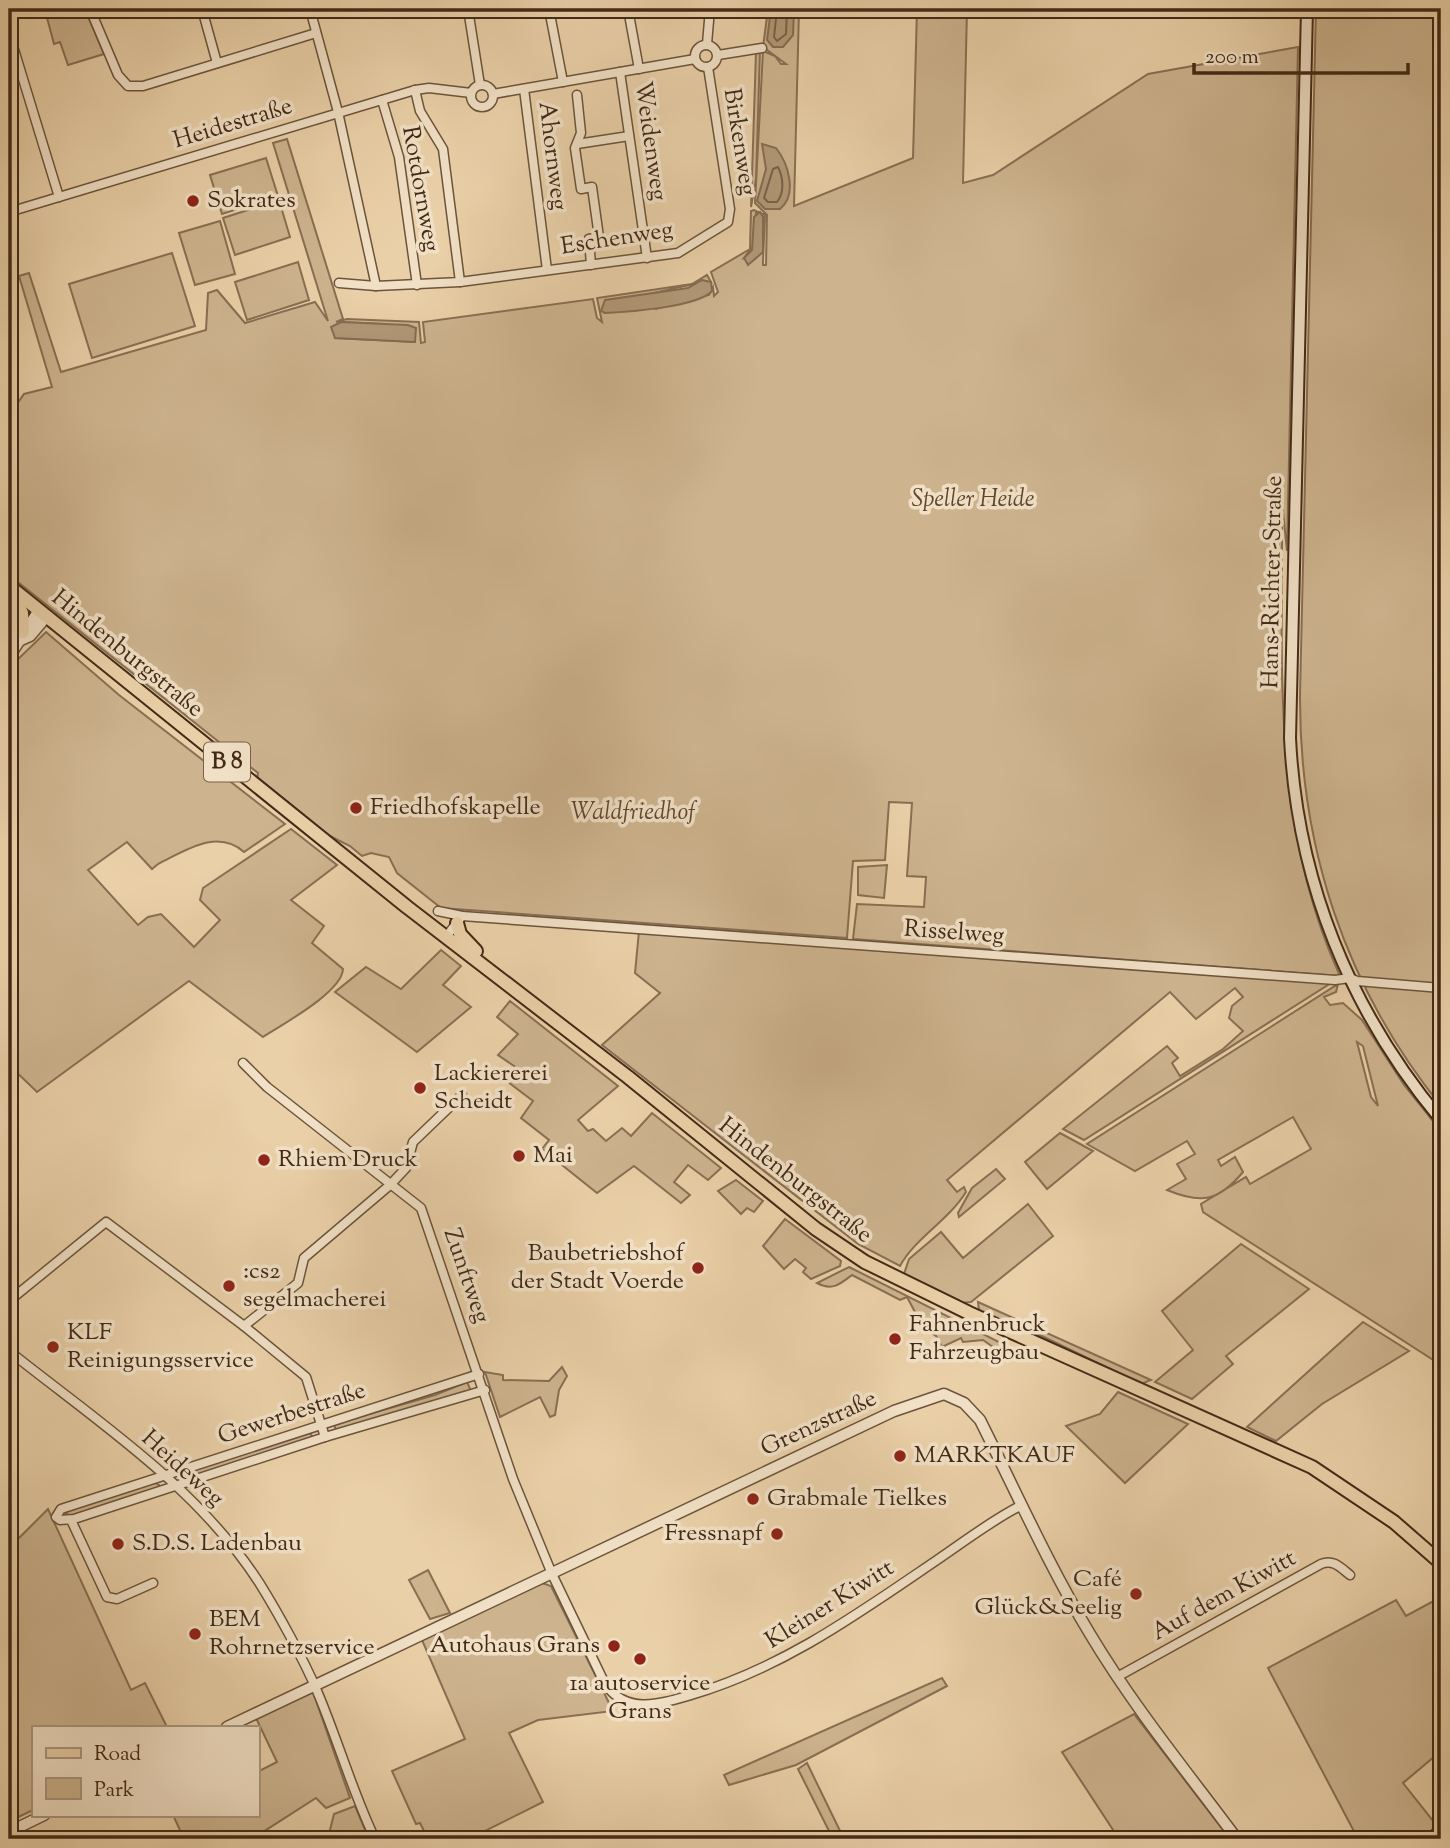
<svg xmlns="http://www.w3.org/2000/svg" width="1450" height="1848" viewBox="0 0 1450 1848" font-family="'Sorts Mill Goudy',serif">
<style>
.green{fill:#cdb48f;stroke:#886f53;stroke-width:2;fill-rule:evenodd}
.water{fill:#b19877;stroke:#856c51;stroke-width:2}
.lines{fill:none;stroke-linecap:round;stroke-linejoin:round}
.shore{stroke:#7a6147;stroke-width:2}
.minor-casing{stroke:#6c543b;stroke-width:11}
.tertiary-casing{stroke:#6c543b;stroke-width:13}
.secondary-casing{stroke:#422a17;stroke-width:14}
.primary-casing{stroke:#422a17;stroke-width:16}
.minor{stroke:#f1e0c6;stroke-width:8}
.tertiary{stroke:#f1e0c6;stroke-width:10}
.secondary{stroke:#f1e0c6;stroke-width:10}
.primary{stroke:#ead0a8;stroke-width:12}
.poi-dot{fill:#8f2418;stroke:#f1e0c6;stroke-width:2.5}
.labels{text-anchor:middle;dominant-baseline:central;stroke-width:7;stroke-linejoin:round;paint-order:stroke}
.shield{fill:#f1e0c6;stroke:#76614c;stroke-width:2}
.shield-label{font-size:23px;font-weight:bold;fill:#422a17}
.street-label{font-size:24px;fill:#422a17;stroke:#f1e0c6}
.poi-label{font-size:24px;fill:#422a17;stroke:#f1e0c6;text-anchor:start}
.park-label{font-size:24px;font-style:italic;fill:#5e462f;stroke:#f1e0c6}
</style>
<rect width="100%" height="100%" fill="#ead0a8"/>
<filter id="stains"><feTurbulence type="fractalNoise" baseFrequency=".00286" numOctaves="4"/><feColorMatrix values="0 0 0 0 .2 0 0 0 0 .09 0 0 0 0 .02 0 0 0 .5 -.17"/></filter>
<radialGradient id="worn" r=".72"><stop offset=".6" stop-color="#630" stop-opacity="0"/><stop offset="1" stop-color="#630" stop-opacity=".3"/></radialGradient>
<g class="green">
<polygon points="63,9 85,9 104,54 68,65 60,42 54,44 46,14"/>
<path d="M 768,9 L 799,9 L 794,206 L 913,158 L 917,9 L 967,9 L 963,183 L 993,175 L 1148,74 L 1298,47 L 1287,551 L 1282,502 C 1283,666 1270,822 1340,976 L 853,939 L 857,904 L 924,907 L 926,877 L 907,876 L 912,803 L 889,802 L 885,860 L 853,861 L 847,938 L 441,908 L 397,873 L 389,857 L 371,853 L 362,856 L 350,846 L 326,834 L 257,780 L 258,773 L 9,575 L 9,393 L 19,401 L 24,394 L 52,387 L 19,276 L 29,273 L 61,372 L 206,330 L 208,293 L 217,290 L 245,323 L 315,302 L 328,321 L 273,143 L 287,139 L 343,319 L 336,322 L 347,319 L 419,322 L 421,343 L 425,342 L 423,322 L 593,299 L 597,318 L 602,322 L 597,298 L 692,284 L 707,275 L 711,282 C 704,280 642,297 627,298 L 656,309 L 709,295 L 713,287 L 714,296 L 718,292 L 711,272 L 750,249 L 751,211 L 754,210 L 765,215 L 763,261 L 763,265 L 766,265 L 767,215 L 755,203 L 763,51 L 775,56 L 781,64 L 786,64 L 763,47 ZM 756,213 L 763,217 L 763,252 L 744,258 L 753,246 ZM 341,322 L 383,324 L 415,342 L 335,338 Z"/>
<path d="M 1316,9 L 1441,9 L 1441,1106 C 1345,987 1299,846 1300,694 Z"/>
<polygon points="756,51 760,51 756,179 751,207"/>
<polygon points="266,158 278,196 222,214 210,175"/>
<polygon points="279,200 290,237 235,255 223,218"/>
<polygon points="220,221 235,274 195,285 179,233"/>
<polygon points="172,253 195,326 92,358 69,284"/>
<polygon points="298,262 309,300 247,320 235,282"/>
<path d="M 46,632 L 119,695 L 285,824 L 244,852 C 217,828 185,851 158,864 L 152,869 L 127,842 L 88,870 L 138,925 L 148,917 L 161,914 L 194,947 L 220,920 L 200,900 L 203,888 L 291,829 L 337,865 L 291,900 L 324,926 L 312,943 L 343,969 C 342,992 283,1024 263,1037 L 189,981 L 37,1092 L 9,1065 L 9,668 Z"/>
<polygon points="887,865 884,898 858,895 858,867"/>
<path d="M 639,931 L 1331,983 L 1084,1140 L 1063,1129 L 1167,1046 L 1178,1058 L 1172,1063 L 1180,1076 L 1223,1049 L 1243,1031 L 1229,1018 L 1232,1006 L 1243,997 L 1235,988 L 1196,1019 L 1170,992 L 947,1180 L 957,1192 L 964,1187 L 966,1192 C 948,1221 915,1238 900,1266 L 858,1244 L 602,1045 L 660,993 L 635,973 Z"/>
<polygon points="441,950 461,966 443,985 471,1007 417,1052 335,992 366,967 401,989"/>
<path d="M 1338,984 L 1336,992 L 1324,997 L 1330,1005 L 1343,1003 L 1362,1020 L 1404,1085 L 1441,1131 L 1441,1365 L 1203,1212 L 1201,1204 L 1246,1177 L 1250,1184 L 1311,1149 L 1293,1117 L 1218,1160 L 1221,1166 L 1235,1157 L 1243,1172 C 1218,1202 1201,1204 1167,1190 L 1186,1179 L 1177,1164 L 1195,1154 L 1187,1141 L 1135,1171 L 1087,1144 ZM 1357,1042 L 1363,1046 L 1378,1106 L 1371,1097 Z"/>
<polygon points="510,1001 618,1086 578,1120 588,1131 593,1129 606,1141 622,1128 631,1136 652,1113 721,1168 708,1180 688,1165 674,1182 690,1195 681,1203 634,1166 597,1193 542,1149 549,1140 521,1118 533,1101 508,1082 517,1068 498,1055 518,1034 497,1017"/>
<polygon points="1060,1133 1093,1151 1047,1189 1025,1162"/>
<polygon points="996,1169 1005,1179 959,1217 958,1213 972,1188"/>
<polygon points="736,1180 763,1201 754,1212 747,1208 741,1214 718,1191"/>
<polygon points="1028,1204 1053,1236 971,1302 960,1303 904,1274 909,1259 941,1232 963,1258"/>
<polygon points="785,1219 841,1261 840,1266 811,1279 803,1272 806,1268 795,1259 784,1269 763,1246"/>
<polygon points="1241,1244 1309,1289 1226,1356 1233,1364 1192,1399 1155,1382 1193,1350 1162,1311"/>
<path d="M 849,1267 L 1011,1348 L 1000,1352 L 983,1340 L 963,1342 L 961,1338 L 942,1347 L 936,1336 L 923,1327 L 907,1297 L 900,1300 L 852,1275 C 839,1285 832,1291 817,1283 Z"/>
<polygon points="978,1302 1151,1380 1141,1384 1042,1336 1021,1330 979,1311"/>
<polygon points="1363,1322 1409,1351 1322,1404 1276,1441 1247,1427"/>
<polygon points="562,1367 567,1376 559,1390 555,1415 550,1417 540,1397 500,1417 485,1372 503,1375 503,1380 549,1381"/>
<polygon points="467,1382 471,1391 336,1431 334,1424 435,1395"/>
<polygon points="1118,1392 1188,1424 1125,1483 1066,1426 1100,1414"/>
<polygon points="310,1432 313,1439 188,1479 184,1473"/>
<polygon points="152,1481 159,1485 158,1490 74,1518 66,1514 70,1507"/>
<polygon points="48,1509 131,1690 145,1683 167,1727 33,1727 33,1810 10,1821 9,1548"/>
<polygon points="428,1570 450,1613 430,1619 409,1580"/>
<polygon points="542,1583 551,1586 613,1711 538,1720 509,1733 543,1802 469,1839 428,1839 420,1823 416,1824 392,1771 465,1739 422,1640"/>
<polygon points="1441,1597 1441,1751 1403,1783 1437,1826 1424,1839 1358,1839 1268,1668 1396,1600 1406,1616"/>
<polygon points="942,1678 947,1686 796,1765 729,1785 724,1775"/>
<polygon points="313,1692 350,1798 326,1808 316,1798 252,1839 184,1839 173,1815 257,1815 257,1772 277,1762 256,1718"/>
<polygon points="1134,1714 1230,1839 1119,1839 1062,1752"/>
<polygon points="807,1763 844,1839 833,1839 798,1769"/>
<polygon points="355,1806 369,1839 334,1839 330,1830 334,1814"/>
</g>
<g class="water">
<polygon points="771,9 794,9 793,35 783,47 773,47 767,40"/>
<path d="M 762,144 L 776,148 C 788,163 798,194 780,209 L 765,209 L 757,201 L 766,169 Z"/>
<polygon points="760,212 763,217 763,252 748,265 744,258 752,250 754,217"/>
<path d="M 702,280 L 711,282 L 712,291 C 698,307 628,312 605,313 L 601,311 L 605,300 L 688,288 Z"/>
<polygon points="341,322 408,325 416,328 415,342 335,338 331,327"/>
</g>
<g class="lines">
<g class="shore">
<polyline points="777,9 774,37 777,41 786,34 787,9"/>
<path d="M 778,167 C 783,177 785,192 777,202 L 768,202 L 764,198 L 773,169 Z"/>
</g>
<defs>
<g id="minor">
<polyline points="90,9 118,75 128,86 143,86 316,33"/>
<polyline points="202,9 217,63"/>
<polyline points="310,9 338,112 376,286 460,282 443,149 420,111 415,90"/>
<polyline points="468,9 480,85"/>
<polyline points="549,9 563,82"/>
<polyline points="628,9 639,69"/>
<polyline points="9,33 59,197"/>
<polyline points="707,44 710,9"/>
<circle cx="706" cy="56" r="11"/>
<polyline points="718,55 762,48"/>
<polyline points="620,72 647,258"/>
<circle cx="482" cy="96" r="11"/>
<polyline points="524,89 547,270"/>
<polyline points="493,94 695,59"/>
<polyline points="577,95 581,133 575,148 581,189 592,187 599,237 589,239 591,265"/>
<polyline points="382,100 399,157 417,285"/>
<polyline points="577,144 629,136"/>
<polyline points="9,212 415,90 429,88 471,93"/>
<polyline points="460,282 678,253 728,222 730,209 708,67"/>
<polyline points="339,283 376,286"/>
<polyline points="438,911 462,916 446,937"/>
<polyline points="462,916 1335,980 1350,978 1357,981 1441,988"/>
<path d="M 243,1063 L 267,1087 L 421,1208 L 513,1479 L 552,1574 L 605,1684 C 627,1715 660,1704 691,1695 C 783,1668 859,1613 937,1560 C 965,1541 992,1520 1022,1505"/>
<polyline points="9,1301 106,1222 244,1326 306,1377 325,1437"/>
<polyline points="244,1326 298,1283 304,1258 390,1185 406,1168 413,1142 462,1095"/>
<path d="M 9,1351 C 98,1422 198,1487 260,1584 C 278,1613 304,1660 317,1691 C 338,1740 352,1791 375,1839"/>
<polyline points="479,1374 61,1509 56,1517 60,1520 74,1519 325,1437 485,1390"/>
<polyline points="71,1520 107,1597 117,1599 153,1583"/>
<path d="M 1117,1677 L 1321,1564 C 1333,1559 1340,1567 1350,1575"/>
</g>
<g id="tertiary">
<polyline points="21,640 30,636 47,616"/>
<polyline points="9,657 39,610"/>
<path d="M 227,1727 L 894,1411 L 944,1394 L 964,1403 L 980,1420 C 1016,1492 1049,1566 1090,1634 C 1133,1706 1187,1772 1237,1839"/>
<polyline points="9,1832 44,1815"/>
</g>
<g id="secondary">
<path d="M 1307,9 L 1290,738 C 1297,881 1350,1011 1441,1120"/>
<polyline points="1432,1839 1441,1829"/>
</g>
<g id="primary">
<polyline points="9,586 407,907 628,1077 816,1229 865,1262 969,1313 1312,1467 1394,1522 1441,1563"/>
<polyline points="12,591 22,613 23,632"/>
<polyline points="457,923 460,934 476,951"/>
</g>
</defs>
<use href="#minor" class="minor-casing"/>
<use href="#tertiary" class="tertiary-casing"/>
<use href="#secondary" class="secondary-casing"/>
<use href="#primary" class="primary-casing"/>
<use href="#minor" class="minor"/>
<use href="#tertiary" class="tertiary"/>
<use href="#secondary" class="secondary"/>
<use href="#primary" class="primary"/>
</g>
<g class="poi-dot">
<circle cx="193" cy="201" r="7"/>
<circle cx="356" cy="808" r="7"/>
<circle cx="420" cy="1088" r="7"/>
<circle cx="519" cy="1156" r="7"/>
<circle cx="264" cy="1160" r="7"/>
<circle cx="698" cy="1268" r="7"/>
<circle cx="229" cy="1286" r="7"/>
<circle cx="895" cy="1339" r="7"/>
<circle cx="53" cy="1347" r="7"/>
<circle cx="900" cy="1456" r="7"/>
<circle cx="753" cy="1499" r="7"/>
<circle cx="777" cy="1534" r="7"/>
<circle cx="118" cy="1544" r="7"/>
<circle cx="1136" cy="1594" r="7"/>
<circle cx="195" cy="1634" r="7"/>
<circle cx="614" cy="1646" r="7"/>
<circle cx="640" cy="1659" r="7"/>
</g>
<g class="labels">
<rect class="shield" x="204" y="742.5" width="46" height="39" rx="5"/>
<g class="shield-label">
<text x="227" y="762">B 8</text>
</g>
<g class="street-label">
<text transform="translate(233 124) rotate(-17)">Heidestraße</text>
<text transform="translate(650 141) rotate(82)">Weidenweg</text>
<text transform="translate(739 142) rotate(81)">Birkenweg</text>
<text transform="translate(552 156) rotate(83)">Ahornweg</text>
<text transform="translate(420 189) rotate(80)">Rotdornweg</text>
<text transform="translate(617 239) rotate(-9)">Eschenweg</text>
<text transform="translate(1273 582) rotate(-89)">Hans-Richter-Straße</text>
<text transform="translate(127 654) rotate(39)">Hindenburgstraße</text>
<text transform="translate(954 933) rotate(4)">Risselweg</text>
<text transform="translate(795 1181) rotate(38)">Hindenburgstraße</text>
<text transform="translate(466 1276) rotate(71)">Zunftweg</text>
<text transform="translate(292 1414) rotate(-18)">Gewerbestraße</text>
<text transform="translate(819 1424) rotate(-25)">Grenzstraße</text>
<text transform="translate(182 1469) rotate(42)">Heideweg</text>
<text transform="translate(1224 1596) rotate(-29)">Auf dem Kiwitt</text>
<text transform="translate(830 1605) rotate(-32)">Kleiner Kiwitt</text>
</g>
<g class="poi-label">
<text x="207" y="201">Sokrates</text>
<text x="370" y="808">Friedhofskapelle</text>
<text x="434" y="1074">Lackiererei<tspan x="434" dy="28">Scheidt</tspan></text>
<text x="533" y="1156">Mai</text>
<text x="278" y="1160">Rhiem Druck</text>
<text x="684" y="1254" text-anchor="end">Baubetriebshof<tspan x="684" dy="28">der Stadt Voerde</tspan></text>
<text x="243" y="1272">:cs2<tspan x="243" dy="28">segelmacherei</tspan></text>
<text x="909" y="1325">Fahnenbruck<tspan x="909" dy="28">Fahrzeugbau</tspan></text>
<text x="67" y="1333">KLF<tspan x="67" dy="28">Reinigungsservice</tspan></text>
<text x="914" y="1456">MARKTKAUF</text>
<text x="767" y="1499">Grabmale Tielkes</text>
<text x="763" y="1534" text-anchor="end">Fressnapf</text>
<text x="132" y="1544">S.D.S. Ladenbau</text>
<text x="1122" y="1580" text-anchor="end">Café<tspan x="1122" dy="28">Glück&amp;Seelig</tspan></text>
<text x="209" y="1620">BEM<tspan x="209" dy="28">Rohrnetzservice</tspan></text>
<text x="600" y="1646" text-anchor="end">Autohaus Grans</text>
<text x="640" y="1684" text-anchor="middle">1a autoservice<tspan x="640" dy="28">Grans</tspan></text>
</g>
<g class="park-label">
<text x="973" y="500">Speller Heide</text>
<text x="633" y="813">Waldfriedhof</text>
</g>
</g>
<rect width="1450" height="1848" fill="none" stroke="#ead0a8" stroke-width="35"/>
<rect x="10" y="10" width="1429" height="1827" fill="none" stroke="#422a17" stroke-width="3.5"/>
<rect x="18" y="18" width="1415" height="1813" fill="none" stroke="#422a17" stroke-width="2"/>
<rect x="32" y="1726" width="228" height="91" fill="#f1e0c6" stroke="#ab9780" stroke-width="2"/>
<rect x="46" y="1748" width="35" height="10" fill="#ead0a8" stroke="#ab9780" stroke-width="2"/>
<text x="94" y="1760" font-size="21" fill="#422a17">Road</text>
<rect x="46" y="1778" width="35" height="21" fill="#cdb48f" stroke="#ab9780" stroke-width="2"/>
<text x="94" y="1796" font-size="21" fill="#422a17">Park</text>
<path d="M1194 63v10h214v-10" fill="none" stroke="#422a17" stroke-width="3.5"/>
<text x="1205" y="63" font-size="21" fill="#422a17" stroke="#f1e0c6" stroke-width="5" paint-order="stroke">200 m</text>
<rect width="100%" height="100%" filter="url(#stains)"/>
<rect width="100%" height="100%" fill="url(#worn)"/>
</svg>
